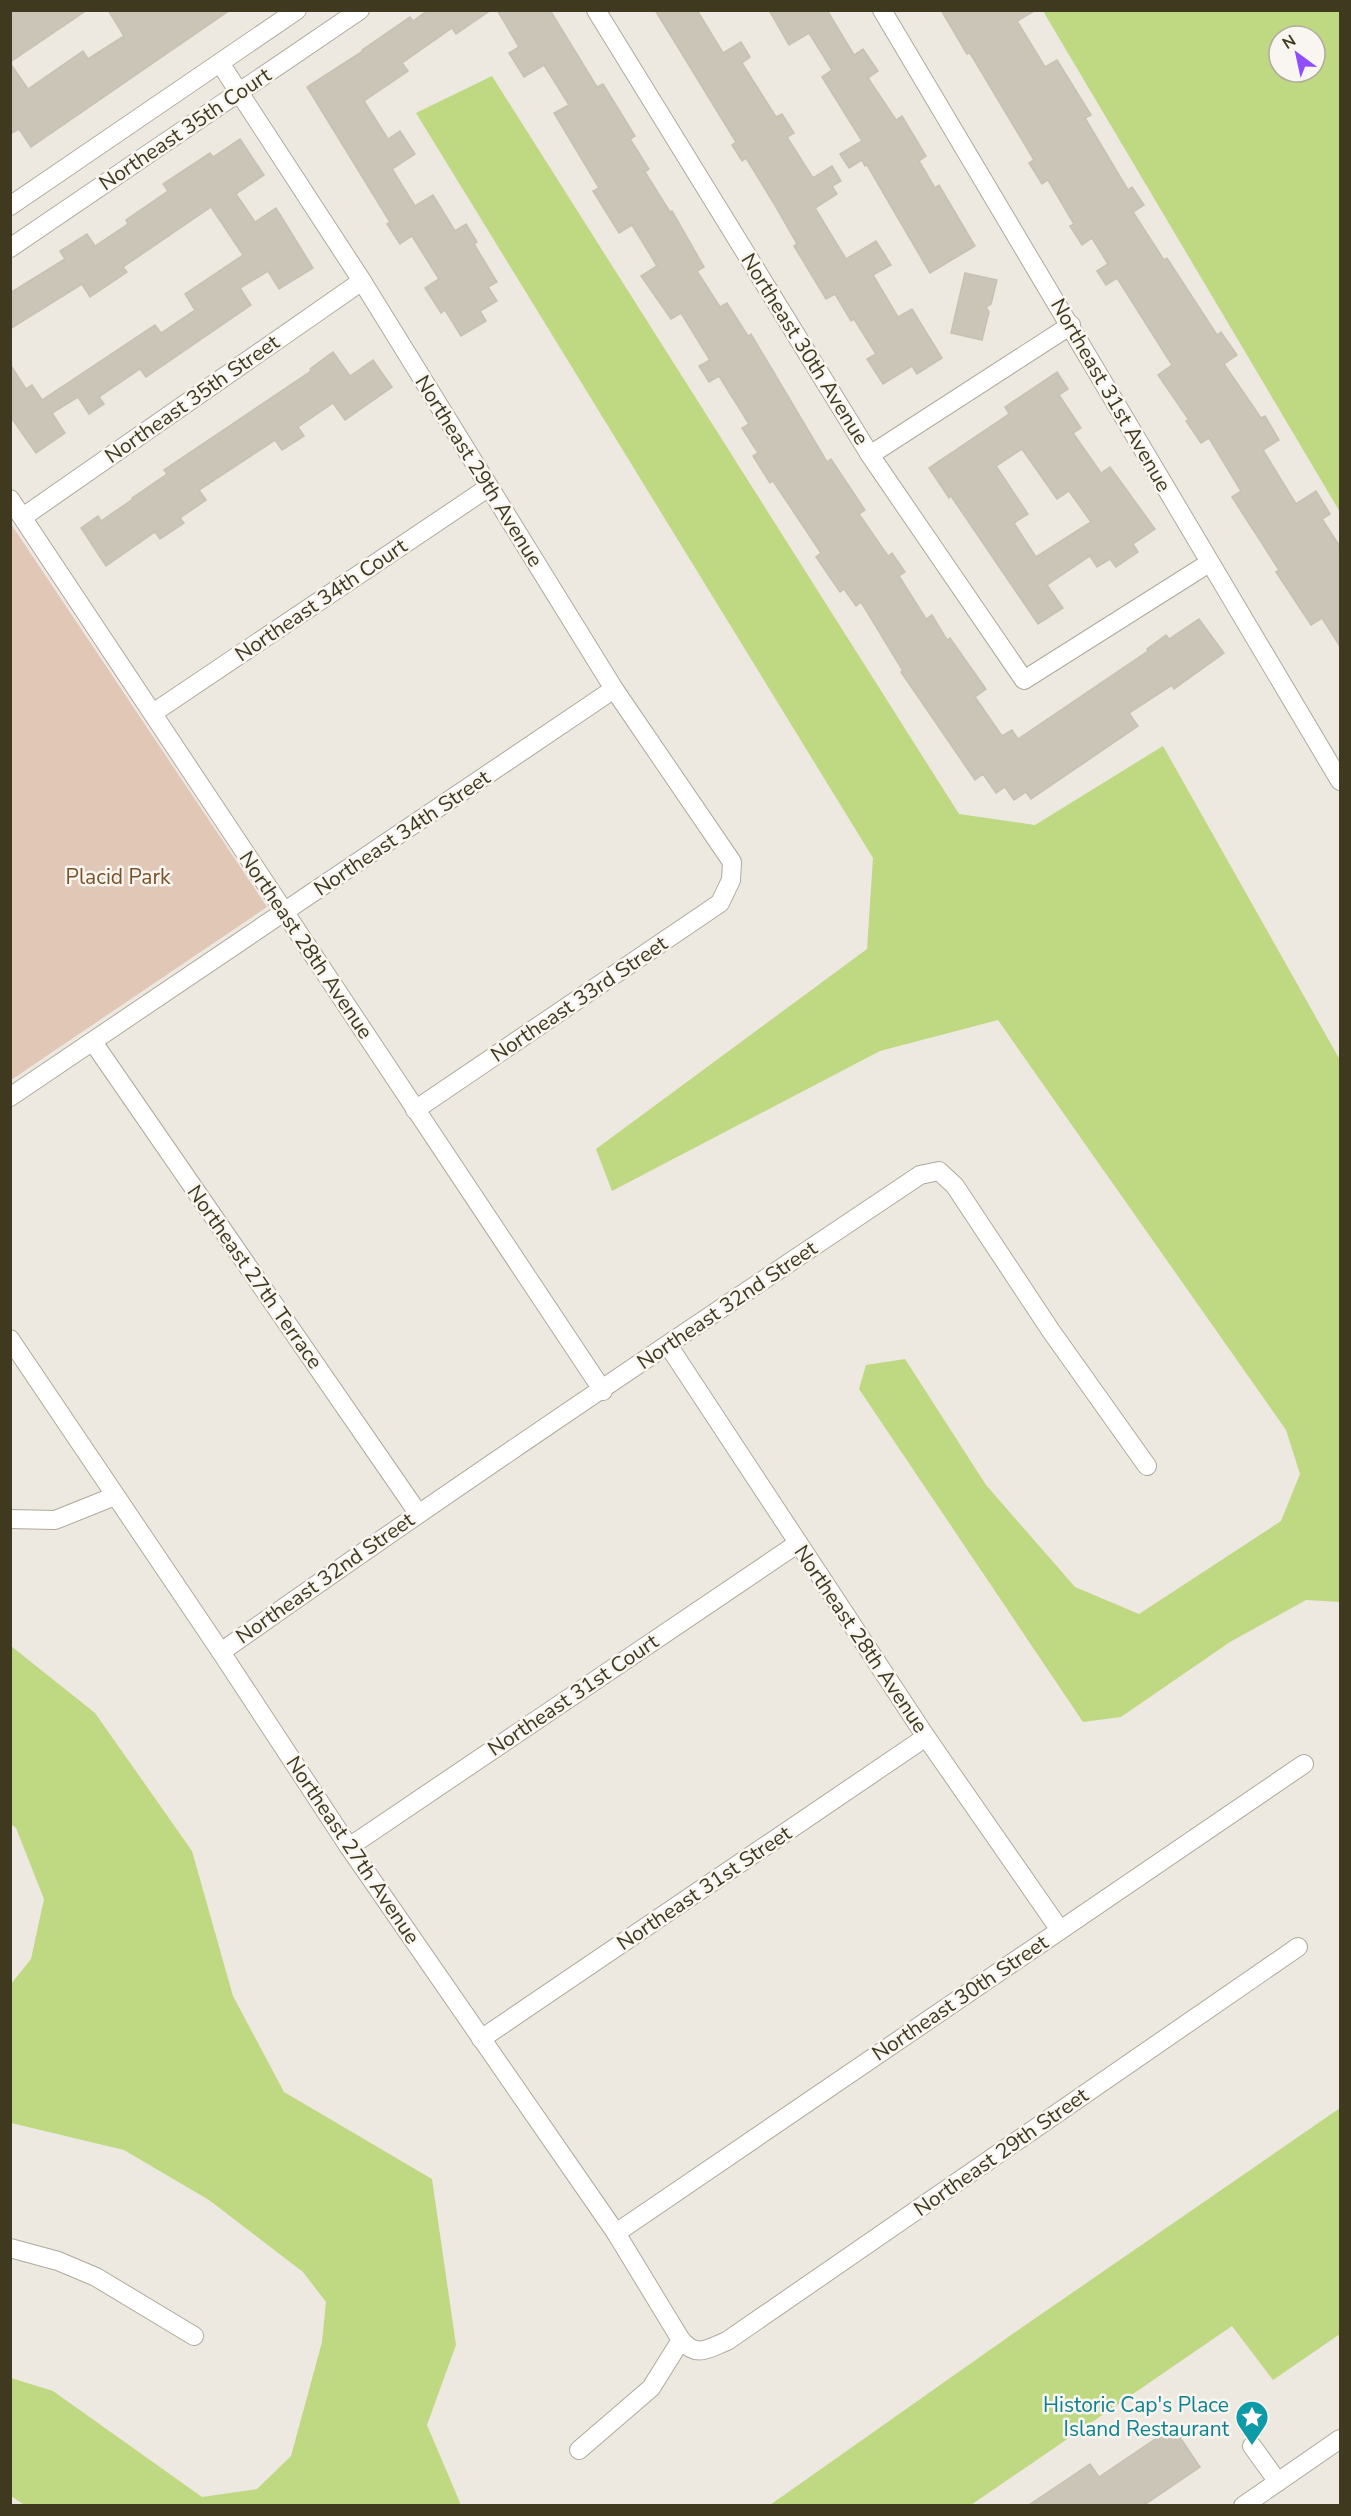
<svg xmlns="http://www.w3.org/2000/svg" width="1351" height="2516" viewBox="0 0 1351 2516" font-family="'Nunito Sans',sans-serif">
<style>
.green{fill:#e0c7b6}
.water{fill:#bfd882;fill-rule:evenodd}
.building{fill:#cbc5b8;stroke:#c7c1b2;stroke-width:1.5;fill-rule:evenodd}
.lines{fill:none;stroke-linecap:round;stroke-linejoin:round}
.minor-casing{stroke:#aeaa9b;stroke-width:20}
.minor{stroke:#fff;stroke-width:18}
.labels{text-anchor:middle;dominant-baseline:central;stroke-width:5;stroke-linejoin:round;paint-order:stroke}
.street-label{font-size:21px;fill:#3f3a1f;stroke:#f9f6f1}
.park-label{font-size:21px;fill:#7a5125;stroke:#f9f6f1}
.culture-label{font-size:21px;fill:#0d838f;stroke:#f9f6f1;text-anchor:end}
</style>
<rect width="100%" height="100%" fill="#ede9e0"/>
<polygon class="green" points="11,524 267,907 11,1080"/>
<g class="water">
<path d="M 1043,11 L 1340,11 L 1340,512 ZM 1279,36 L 1315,36 L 1315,72 L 1279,72 Z"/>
<polygon points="492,76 959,814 1035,825 1163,746 1340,1060 1340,1602 1306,1600 1230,1642 1121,1717 1083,1722 859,1389 866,1365 905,1359 986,1485 1075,1587 1139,1614 1281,1521 1300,1474 1286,1430 998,1020 880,1051 612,1191 596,1149 867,949 873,858 416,113"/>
<polygon points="11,1646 95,1713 192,1851 233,1996 284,2092 432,2179 456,2345 427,2425 461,2505 26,2506 11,2496 11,2378 53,2391 202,2497 257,2489 291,2456 322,2342 326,2302 303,2272 209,2200 124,2150 11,2123 11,1984 31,1959 44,1899 16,1828 11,1824"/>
<polygon points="1340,2108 1340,2334 1273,2380 1232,2326 971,2505 770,2505 1011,2335"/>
</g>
<g class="building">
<polygon points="10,10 87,10 10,62"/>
<polygon points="108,10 230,10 31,147 19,129 10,134 10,63 28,89 83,51 88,59 124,36"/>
<polygon points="428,10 491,10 456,34 452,28 402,63 408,71 364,101 388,139 400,131 415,154 392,169 415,206 433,195 455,231 466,224 477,242 474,244 497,282 488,287 497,301 480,311 486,321 461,336 445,310 441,313 425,288 439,279 412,236 400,244 387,224 390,222 307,87 363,51 362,50 410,17 413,21"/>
<polygon points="497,10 550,10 597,87 603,84 635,136 630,139 649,169 645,172 670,212 672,211 704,267 697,271 720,307 727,303 748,336 751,334 827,462 831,459 865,510 859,514 888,556 892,553 905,572 899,576 926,619 932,615 947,640 950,638 986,689 975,697 1002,736 1012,730 1018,739 1148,651 1147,649 1166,635 1169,639 1199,619 1224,653 1174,689 1172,685 1129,713 1138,726 1031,799 1026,792 1014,800 1005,787 996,793 983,774 975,780 901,672 903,671 861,602 856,606 844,589 840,592 816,557 821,553 773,481 770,483 753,456 758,453 742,428 749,424 719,376 709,382 699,366 710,360 681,313 671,319 641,276 657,266 632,225 619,233 593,191 599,188 554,113 569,105 544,65 524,77 509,53 519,47"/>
<polygon points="655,10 697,10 723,53 741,42 750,57 742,63 776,117 782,114 794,133 787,137 813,178 832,166 841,181 832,186 837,194 815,208 846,259 876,241 891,265 873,275 898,317 912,309 942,358 917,374 912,366 883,384 867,359 876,354 854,319 851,321 835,294 826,299 794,246 797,244 773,202 746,158 742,161 732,145 736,142"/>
<polygon points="769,10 827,10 854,55 863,49 878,71 868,78 896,120 902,116 926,156 919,161 935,188 939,185 975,246 930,273 867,165 865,166 862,160 849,168 840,154 862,141 822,77 832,70 809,33 789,45"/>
<polygon points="941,10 1036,10 1017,21 1045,67 1057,60 1091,115 1085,118 1128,190 1132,187 1144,205 1133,212 1164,260 1167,258 1217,335 1221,332 1237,355 1224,364 1261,418 1265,416 1279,440 1263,450 1296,504 1316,491 1330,514 1322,519 1341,548 1341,648 1322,618 1311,625 1276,572 1279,570 1232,497 1241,491 1209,438 1201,443 1186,421 1189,420 1158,375 1172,365 1117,278 1106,285 1097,271 1108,264 1092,238 1082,245 1070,226 1074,224 1048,180 1042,184 1029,163 1034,160 970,53 967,54"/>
<polygon points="240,139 264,175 236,194 255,222 276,208 313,268 279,289 268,271 240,288 251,305 146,377 140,369 99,397 104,404 89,414 78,397 52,413 65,433 36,453 10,416 10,364 26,389 32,385 42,400 155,325 161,333 195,310 185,294 243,255 211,207 123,267 127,272 90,297 82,284 10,329 10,293 65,259 60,251 87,234 95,246 128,224 126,220 168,191 163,184 210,153 213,157"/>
<polygon points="965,273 997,280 991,304 986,307 989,312 982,340 951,333"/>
<polygon points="333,352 350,376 373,360 392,387 345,420 333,403 298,427 304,436 282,450 275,440 199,490 206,500 180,518 184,523 160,539 155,532 106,566 81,528 98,516 101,521 133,499 132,498 167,474 164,470 311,371 310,369"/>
<path d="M 1057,372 L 1068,389 L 1059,395 L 1081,428 L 1073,433 L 1101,473 L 1110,467 L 1155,529 L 1133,544 L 1138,552 L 1116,567 L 1110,559 L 1097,567 L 1090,556 L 1047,585 L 1063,608 L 1038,624 L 951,496 L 949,498 L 929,468 L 1009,414 L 1005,407 ZM 1022,449 L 1057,499 L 1069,491 L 1091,522 L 1036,557 L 1014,523 L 1028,514 L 996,466 Z"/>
<polygon points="1173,2427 1200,2467 1144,2505 1029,2505 1090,2464 1099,2477"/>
</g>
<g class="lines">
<defs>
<g id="minor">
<polyline points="596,10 870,455 1024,680 1209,563"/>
<polyline points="882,10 1340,781"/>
<polyline points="220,63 362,281 614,689 732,862 731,880 720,903 415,1110"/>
<polyline points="10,206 297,10"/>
<polyline points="10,248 360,10"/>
<polyline points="870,455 1071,325"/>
<polyline points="10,499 603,1391"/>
<polyline points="23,517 362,281"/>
<polyline points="153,713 489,487"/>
<polyline points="93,1042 418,1513"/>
<polyline points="10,1097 614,689"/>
<path d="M 10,1339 L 221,1652 L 349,1847 L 616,2233 L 681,2340 C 697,2358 707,2349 727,2341 L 1298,1947"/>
<polyline points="668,1345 926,1737 1060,1930"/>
<polyline points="10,1519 55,1520 115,1496"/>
<path d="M 221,1652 C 451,1489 686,1332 920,1175 L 939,1171 L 955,1186 L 1051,1331 L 1147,1466"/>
<polyline points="349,1847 797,1544"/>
<polyline points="481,2039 926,1737"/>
<polyline points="616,2233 1304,1764"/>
<polyline points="10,2248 58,2261 96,2277 194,2336"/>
<polyline points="1252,2446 1278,2482"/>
<polyline points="579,2450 651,2388 681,2340"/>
<polyline points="1243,2506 1340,2439"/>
</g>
</defs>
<use href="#minor" class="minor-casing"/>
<use href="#minor" class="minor"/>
</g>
<defs>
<symbol id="sight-pin" viewBox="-11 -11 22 30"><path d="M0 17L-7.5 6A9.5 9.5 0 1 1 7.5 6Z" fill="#0f9aa8" stroke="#f9f6f1"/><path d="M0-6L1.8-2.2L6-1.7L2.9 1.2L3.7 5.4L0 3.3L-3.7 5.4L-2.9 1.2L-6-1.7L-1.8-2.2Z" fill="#fff"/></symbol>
</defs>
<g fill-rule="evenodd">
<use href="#sight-pin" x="1233" y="2398" width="38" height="52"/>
</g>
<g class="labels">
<g class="street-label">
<text transform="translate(185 129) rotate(-34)">Northeast 35th Court</text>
<text transform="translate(805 349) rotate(58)">Northeast 30th Avenue</text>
<text transform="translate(1111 395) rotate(60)">Northeast 31st Avenue</text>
<text transform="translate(192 399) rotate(-35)">Northeast 35th Street</text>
<text transform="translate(479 471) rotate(58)">Northeast 29th Avenue</text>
<text transform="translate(321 600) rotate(-34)">Northeast 34th Court</text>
<text transform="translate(402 833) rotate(-34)">Northeast 34th Street</text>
<text transform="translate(306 945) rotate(56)">Northeast 28th Avenue</text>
<text transform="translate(579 999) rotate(-34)">Northeast 33rd Street</text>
<text transform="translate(255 1277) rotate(55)">Northeast 27th Terrace</text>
<text transform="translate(727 1305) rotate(-34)">Northeast 32nd Street</text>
<text transform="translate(325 1578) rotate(-35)">Northeast 32nd Street</text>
<text transform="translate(861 1639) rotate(56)">Northeast 28th Avenue</text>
<text transform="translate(573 1695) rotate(-34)">Northeast 31st Court</text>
<text transform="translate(353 1850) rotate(56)">Northeast 27th Avenue</text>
<text transform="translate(704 1888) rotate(-34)">Northeast 31st Street</text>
<text transform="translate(960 1998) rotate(-34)">Northeast 30th Street</text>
<text transform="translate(1001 2152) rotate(-35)">Northeast 29th Street</text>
</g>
<g class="park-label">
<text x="118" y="877">Placid Park</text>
</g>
<g class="culture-label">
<text x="1229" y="2405">Historic Cap's Place<tspan x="1229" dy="24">Island Restaurant</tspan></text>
</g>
</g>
<rect width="1351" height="2516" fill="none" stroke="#3f3a1f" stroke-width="24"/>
<g transform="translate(1297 54) rotate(327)"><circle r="28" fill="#f9f6f1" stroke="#afab9d" stroke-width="1.5"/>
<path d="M0-4.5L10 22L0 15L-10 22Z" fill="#904cff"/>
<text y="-9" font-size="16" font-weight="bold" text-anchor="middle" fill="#3f3a1f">N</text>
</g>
</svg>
